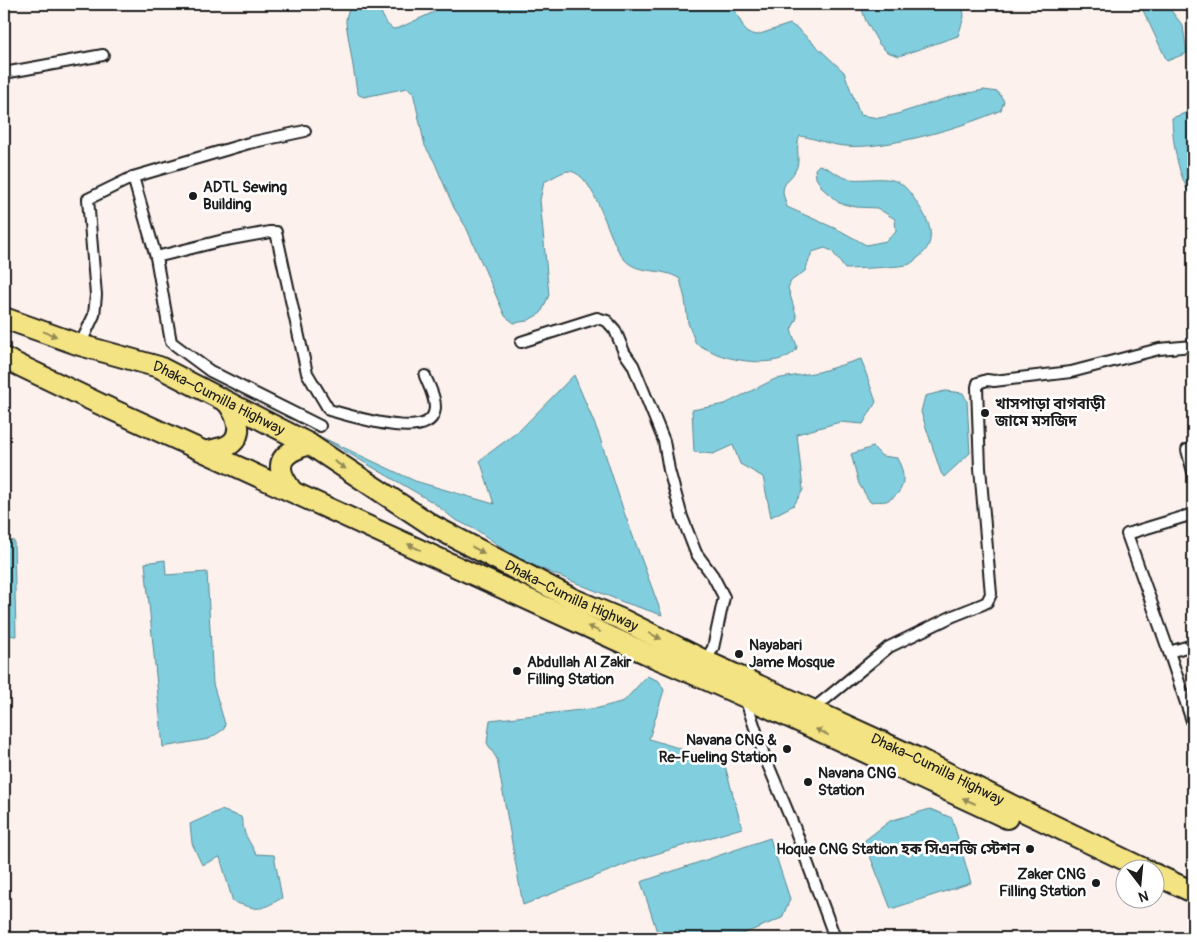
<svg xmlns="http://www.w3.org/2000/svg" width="1197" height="942" viewBox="0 0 1197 942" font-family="Pangolin,'Noto Sans Bengali',sans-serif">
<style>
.water{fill:#81cedf;stroke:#598791}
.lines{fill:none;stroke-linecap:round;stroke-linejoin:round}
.street-casing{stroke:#1c1c1c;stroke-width:14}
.highway-casing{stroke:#1c1c1c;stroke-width:24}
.street{stroke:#fff;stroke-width:10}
.highway{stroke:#f4e382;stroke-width:20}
.oneway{fill:#938954}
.poi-dot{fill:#1c1c1c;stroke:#fff;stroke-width:2}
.labels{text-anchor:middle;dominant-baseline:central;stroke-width:5;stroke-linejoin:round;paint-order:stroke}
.poi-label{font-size:15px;font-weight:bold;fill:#1c1c1c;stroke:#fff;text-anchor:start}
.street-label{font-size:15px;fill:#1c1c1c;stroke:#fff}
</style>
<rect width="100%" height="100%" fill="#fcf1ec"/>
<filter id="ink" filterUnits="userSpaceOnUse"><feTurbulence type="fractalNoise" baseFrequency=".02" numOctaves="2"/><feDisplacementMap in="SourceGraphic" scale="10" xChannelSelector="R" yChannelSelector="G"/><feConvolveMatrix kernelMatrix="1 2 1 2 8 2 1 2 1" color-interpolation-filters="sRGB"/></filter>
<g filter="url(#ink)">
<g class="water">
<path d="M 360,4 L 377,5 L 387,24 L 393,29 L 399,28 L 434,12 L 437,4 L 731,4 L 747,33 L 757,35 L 790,24 L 798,29 L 844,72 L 860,115 L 879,118 L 894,115 L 953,96 L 984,90 L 998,92 L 1004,101 L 1001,110 C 964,127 885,150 845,146 C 829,145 815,138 800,136 C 794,147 802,160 795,171 C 791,179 784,181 783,191 C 783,196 786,202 787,207 L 841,231 L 866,245 L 886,241 L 896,232 L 895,219 L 877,208 L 856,207 L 839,203 L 823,189 L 816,178 L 815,169 L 819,165 C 830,168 838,177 850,179 C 865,181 887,175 900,183 C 907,188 912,195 917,203 C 929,220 939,241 919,257 C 916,259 913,262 910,264 C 903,267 854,269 845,269 L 832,251 L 825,248 L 812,252 L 805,271 L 791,281 L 788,288 L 797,318 L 791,330 L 797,346 L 796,350 C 780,368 738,362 717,354 C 710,351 703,347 696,344 L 688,323 L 685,299 L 680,279 C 660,266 639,276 624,259 C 608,242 596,173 569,171 C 562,171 551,179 544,182 L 540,200 L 549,295 L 541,313 L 527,321 L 514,323 L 505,316 L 466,227 L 454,208 L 434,161 L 425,146 L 413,92 L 407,88 L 364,97 L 359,95 L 357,91 L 346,23 C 346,12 349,7 360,4 Z"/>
<polygon points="860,4 963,4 964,17 958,36 899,56 887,52 879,44 866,21"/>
<polygon points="1140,4 1166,4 1183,26 1187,53 1167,61"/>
<path d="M 1193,110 L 1193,200 C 1178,175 1173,147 1172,118 Z"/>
<polygon points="861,359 876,402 863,424 840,422 797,434 803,490 794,505 771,517 763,477 740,464 733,445 713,454 694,452 692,410 725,404 775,379 819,372"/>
<polygon points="574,375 598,432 624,512 662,615 623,602 520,560 478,531 454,519 434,503 319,436 415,481 494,504 480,460 520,430"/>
<polygon points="945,391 963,393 967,401 970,453 944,477 941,473 921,412 925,396"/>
<path d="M 873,447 L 882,456 L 897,458 C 906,474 907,493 886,501 C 882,502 875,501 870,502 L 859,484 L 851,454 Z"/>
<polygon points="4,540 14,541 16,636 4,635"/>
<polygon points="165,560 166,575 207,572 213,684 225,724 224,729 209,739 163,747 145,563"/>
<polygon points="647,676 659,681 664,690 649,739 724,762 742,828 639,859 523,905 497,759 487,743 490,720 599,708 624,701"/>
<polygon points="930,809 952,818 971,883 891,909 864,841 890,821"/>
<path d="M 221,810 L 241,817 L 245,834 L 256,854 L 274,855 L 282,898 C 257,912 260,910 233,902 L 220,857 L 202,865 L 192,843 L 190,824 Z"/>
<polygon points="770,838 790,899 782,918 733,938 659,938 641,882"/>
</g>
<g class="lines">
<defs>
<g id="street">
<polyline points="4,73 103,55"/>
<polyline points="133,177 156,257 171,342 210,371 320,426"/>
<path d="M 156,257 L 220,241 L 270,232 L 276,232 L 307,373 L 329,410 C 349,415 426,441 434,413 C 438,402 429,386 425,376"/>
<polyline points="521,342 597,318 607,321 615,330 624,352 633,365 664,441 669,470 682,517 696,553 713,576 724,597 713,648 705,661"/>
<polyline points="80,345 94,315 96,295 88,199 133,177 249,143 305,131"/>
<polyline points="1193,448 1187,450 1193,472"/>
<polyline points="1193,645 1169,652 1193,724"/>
<polyline points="1169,652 1127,534 1193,514"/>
<polyline points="745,698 764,755 795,829 835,938"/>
<polyline points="812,710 889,647 953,616 983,604 987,602 991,594 980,468 977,387 978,383 987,380 994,381 1071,372 1159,349 1193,346"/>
</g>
<g id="highway">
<path id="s1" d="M 4,318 L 80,345 L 159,367 L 309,444 L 433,526 L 573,599 L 623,620 L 705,661 L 919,759 L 1019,809 L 1146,870"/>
<path d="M 4,358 L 102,405 L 654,657 C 773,707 889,764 1007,818"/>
<path d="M 206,452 C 212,450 219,449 225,447 C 246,438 238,417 228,403"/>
<path d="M 292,491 C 281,476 273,461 294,450 C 299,448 304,445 309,444"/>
<polyline points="1154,874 1193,892"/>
</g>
</defs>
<use href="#street" class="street-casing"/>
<use href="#highway" class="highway-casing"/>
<use href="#street" class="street"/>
<use href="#highway" class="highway"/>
</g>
<defs><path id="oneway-solid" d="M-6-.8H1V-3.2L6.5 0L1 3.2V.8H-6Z" transform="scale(1.25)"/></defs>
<g class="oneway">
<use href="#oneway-solid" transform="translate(50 334) rotate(20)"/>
<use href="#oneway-solid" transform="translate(340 465) rotate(34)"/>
<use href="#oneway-solid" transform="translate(414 547) rotate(-155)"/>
<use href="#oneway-solid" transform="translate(478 550) rotate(28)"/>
<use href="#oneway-solid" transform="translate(594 629) rotate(-156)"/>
<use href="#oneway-solid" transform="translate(655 636) rotate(26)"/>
<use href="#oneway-solid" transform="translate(822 732) rotate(-154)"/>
<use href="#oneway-solid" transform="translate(969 801) rotate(-155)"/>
</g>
</g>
<g class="poi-dot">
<circle cx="193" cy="196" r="5"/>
<circle cx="985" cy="413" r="5"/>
<circle cx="739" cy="654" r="5"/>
<circle cx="517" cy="671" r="5"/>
<circle cx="787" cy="749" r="5"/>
<circle cx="808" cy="782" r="5"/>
<circle cx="1030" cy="849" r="5"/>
<circle cx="1096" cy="883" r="5"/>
</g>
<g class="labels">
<g class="poi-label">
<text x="203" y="187">ADTL Sewing<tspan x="203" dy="17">Building</tspan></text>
<text x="995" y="404">খাসপাড়া বাগবাড়ী<tspan x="995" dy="17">জামে মসজিদ</tspan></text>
<text x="749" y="645">Nayabari<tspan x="749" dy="17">Jame Mosque</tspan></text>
<text x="527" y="662">Abdullah Al Zakir<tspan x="527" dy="17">Filling Station</tspan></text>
<text x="777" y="740" text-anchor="end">Navana CNG &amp;<tspan x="777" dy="17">Re-Fueling Station</tspan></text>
<text x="818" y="773">Navana CNG<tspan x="818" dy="17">Station</tspan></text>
<text x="1020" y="849" text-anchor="end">Hoque CNG Station হক সিএনজি স্টেশন</text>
<text x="1086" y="874" text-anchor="end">Zaker CNG<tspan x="1086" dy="17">Filling Station</tspan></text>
</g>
<g class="street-label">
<text stroke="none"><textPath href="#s1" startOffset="230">Dhaka–Cumilla Highway</textPath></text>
<text stroke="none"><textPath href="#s1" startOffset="635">Dhaka–Cumilla Highway</textPath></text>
<text stroke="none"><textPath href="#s1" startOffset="1040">Dhaka–Cumilla Highway</textPath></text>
</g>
</g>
<rect width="1197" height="942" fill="none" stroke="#fff" stroke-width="20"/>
<rect x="10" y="10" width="1177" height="922" fill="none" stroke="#1c1c1c" stroke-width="2" filter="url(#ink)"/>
<g transform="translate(1140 884) rotate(164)"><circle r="24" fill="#ffffff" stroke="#a4a4a4"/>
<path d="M0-4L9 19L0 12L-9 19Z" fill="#1c1c1c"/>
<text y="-8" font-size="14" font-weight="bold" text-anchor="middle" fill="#1c1c1c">N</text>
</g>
</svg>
